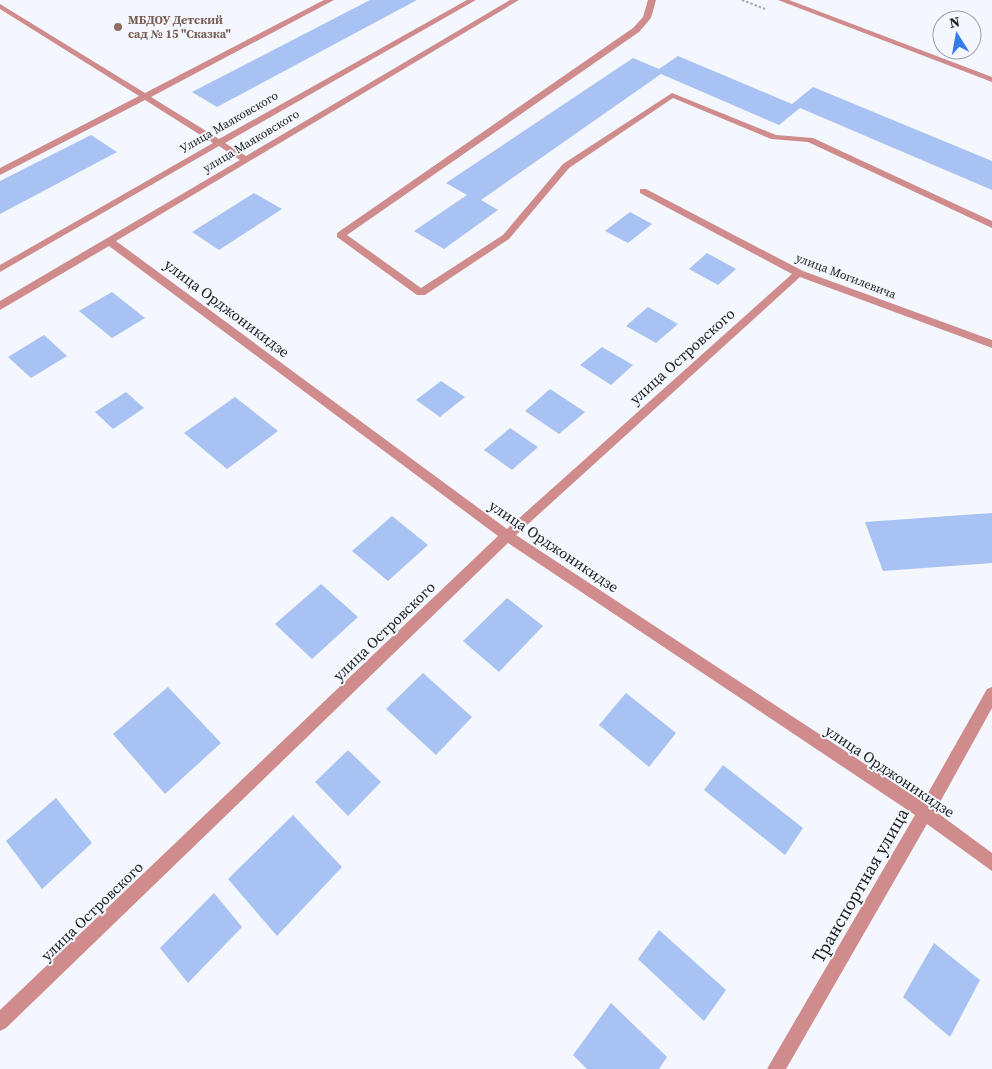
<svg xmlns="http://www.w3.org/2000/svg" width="992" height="1069" viewBox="0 0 992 1069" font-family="'Source Serif 4',serif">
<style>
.building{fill:#a8c2f3}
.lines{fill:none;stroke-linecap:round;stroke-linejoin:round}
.path{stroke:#a4a7ad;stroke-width:2;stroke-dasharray:2.5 2;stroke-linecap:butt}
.minor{fill:#d08b8d;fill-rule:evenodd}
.education-dot{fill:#8d6e63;stroke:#f4f7fe;stroke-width:2}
.labels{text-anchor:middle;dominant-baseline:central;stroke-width:4;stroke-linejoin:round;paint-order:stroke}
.far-education-label{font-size:12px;font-weight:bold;fill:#785e54;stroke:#f4f7fe;text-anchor:start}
.far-street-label{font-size:12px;fill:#191c1f;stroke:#f4f7fe}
.street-label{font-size:15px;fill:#191c1f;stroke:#f4f7fe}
.near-street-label{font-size:18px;fill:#191c1f;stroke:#f4f7fe}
</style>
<rect width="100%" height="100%" fill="#f4f7fe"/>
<g class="building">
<polygon points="370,0 417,0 217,107 192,92"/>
<polygon points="678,56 792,104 813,87 992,161 992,190 800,108 779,125 661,74 481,200 498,210 444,249 414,231 467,195 446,183 633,58 659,69"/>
<polygon points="91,135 117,152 0,214 0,181"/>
<polygon points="254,193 282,209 219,250 192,232"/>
<polygon points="630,212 652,224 628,243 605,231"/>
<polygon points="707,253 736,269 718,285 689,269"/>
<polygon points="112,292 145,318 112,338 79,311"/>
<polygon points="648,307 678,324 656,343 626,326"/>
<polygon points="44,335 67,356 31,378 8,357"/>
<polygon points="602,347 633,365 611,385 580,365"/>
<polygon points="441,381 465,397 440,417 416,400"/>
<polygon points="550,389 585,412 559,434 525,411"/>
<polygon points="126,392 144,408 113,429 95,412"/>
<polygon points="235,397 278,431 227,469 184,433"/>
<polygon points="510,428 538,447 512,470 484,450"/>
<polygon points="992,513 992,563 883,571 865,522"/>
<polygon points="392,516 428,545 388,581 352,551"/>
<polygon points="321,584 358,617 312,659 275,624"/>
<polygon points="507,598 543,626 499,672 463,641"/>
<polygon points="423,673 472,717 436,755 386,709"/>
<polygon points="168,687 221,743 165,794 113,734"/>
<polygon points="626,693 676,733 649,767 599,725"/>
<polygon points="348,750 381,782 348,816 315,782"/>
<polygon points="723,765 803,828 785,855 704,790"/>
<polygon points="56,798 92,843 42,889 6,841"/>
<polygon points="293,815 342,867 277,936 228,879"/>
<polygon points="214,893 242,927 188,983 160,948"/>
<polygon points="659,930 726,990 704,1021 638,959"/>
<polygon points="934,943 980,980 950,1037 903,997"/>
<polygon points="611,1003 667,1057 659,1069 587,1069 573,1055"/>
</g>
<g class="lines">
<polyline class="path" points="742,0 765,9"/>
<g class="minor">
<polygon points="324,0 334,0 151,97 219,139 467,0 476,0 225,143 246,156 510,0 519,0 116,241 507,529 792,274 640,193 640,189 646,189 803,271 992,340 992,348 800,277 516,535 923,802 987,689 992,687 992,708 935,811 992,853 992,871 927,824 786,1069 767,1069 915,815 508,543 6,1028 0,1031 0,1010 498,536 109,246 0,310 0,301 240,160 219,146 0,272 0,265 213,143 145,100 0,175 0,168 139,96 0,9 0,4 145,93"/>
<polygon points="648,0 656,0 651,18 639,32 347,235 421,288 503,235 563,164 672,93 776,135 813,138 992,221 992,228 808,142 771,139 673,98 569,168 509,239 425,295 417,295 337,237 337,233 633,28 643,17"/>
<polygon points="778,0 789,0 992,77 992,82"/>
</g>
</g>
<circle class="education-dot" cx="118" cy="27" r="5"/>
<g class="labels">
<g class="far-education-label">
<text x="128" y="20">МБДОУ Детский<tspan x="128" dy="14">сад № 15 "Сказка"</tspan></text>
</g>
<g class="far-street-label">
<text transform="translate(229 122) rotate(-30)">Улица Маяковского</text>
<text transform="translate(251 141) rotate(-31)">улица Маяковского</text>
<text transform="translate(846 276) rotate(21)">улица Могилевича</text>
</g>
<g class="street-label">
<text transform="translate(227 308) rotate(37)">улица Орджоникидзе</text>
<text transform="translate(682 356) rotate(-42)">улица Островского</text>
<text transform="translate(554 546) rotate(34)">улица Орджоникидзе</text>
<text transform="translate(384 631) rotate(-44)">улица Островского</text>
<text transform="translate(890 771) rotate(34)">улица Орджоникидзе</text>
<text transform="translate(92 911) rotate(-44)">улица Островского</text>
</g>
<g class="near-street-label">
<text transform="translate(860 885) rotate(-60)">Транспортная улица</text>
</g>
</g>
<g transform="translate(957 35) rotate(349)"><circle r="24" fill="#f4f7fe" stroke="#9c9fa5"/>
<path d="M0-4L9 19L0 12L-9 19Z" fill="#357be9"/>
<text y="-8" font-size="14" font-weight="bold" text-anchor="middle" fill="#191c1f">N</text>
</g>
</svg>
